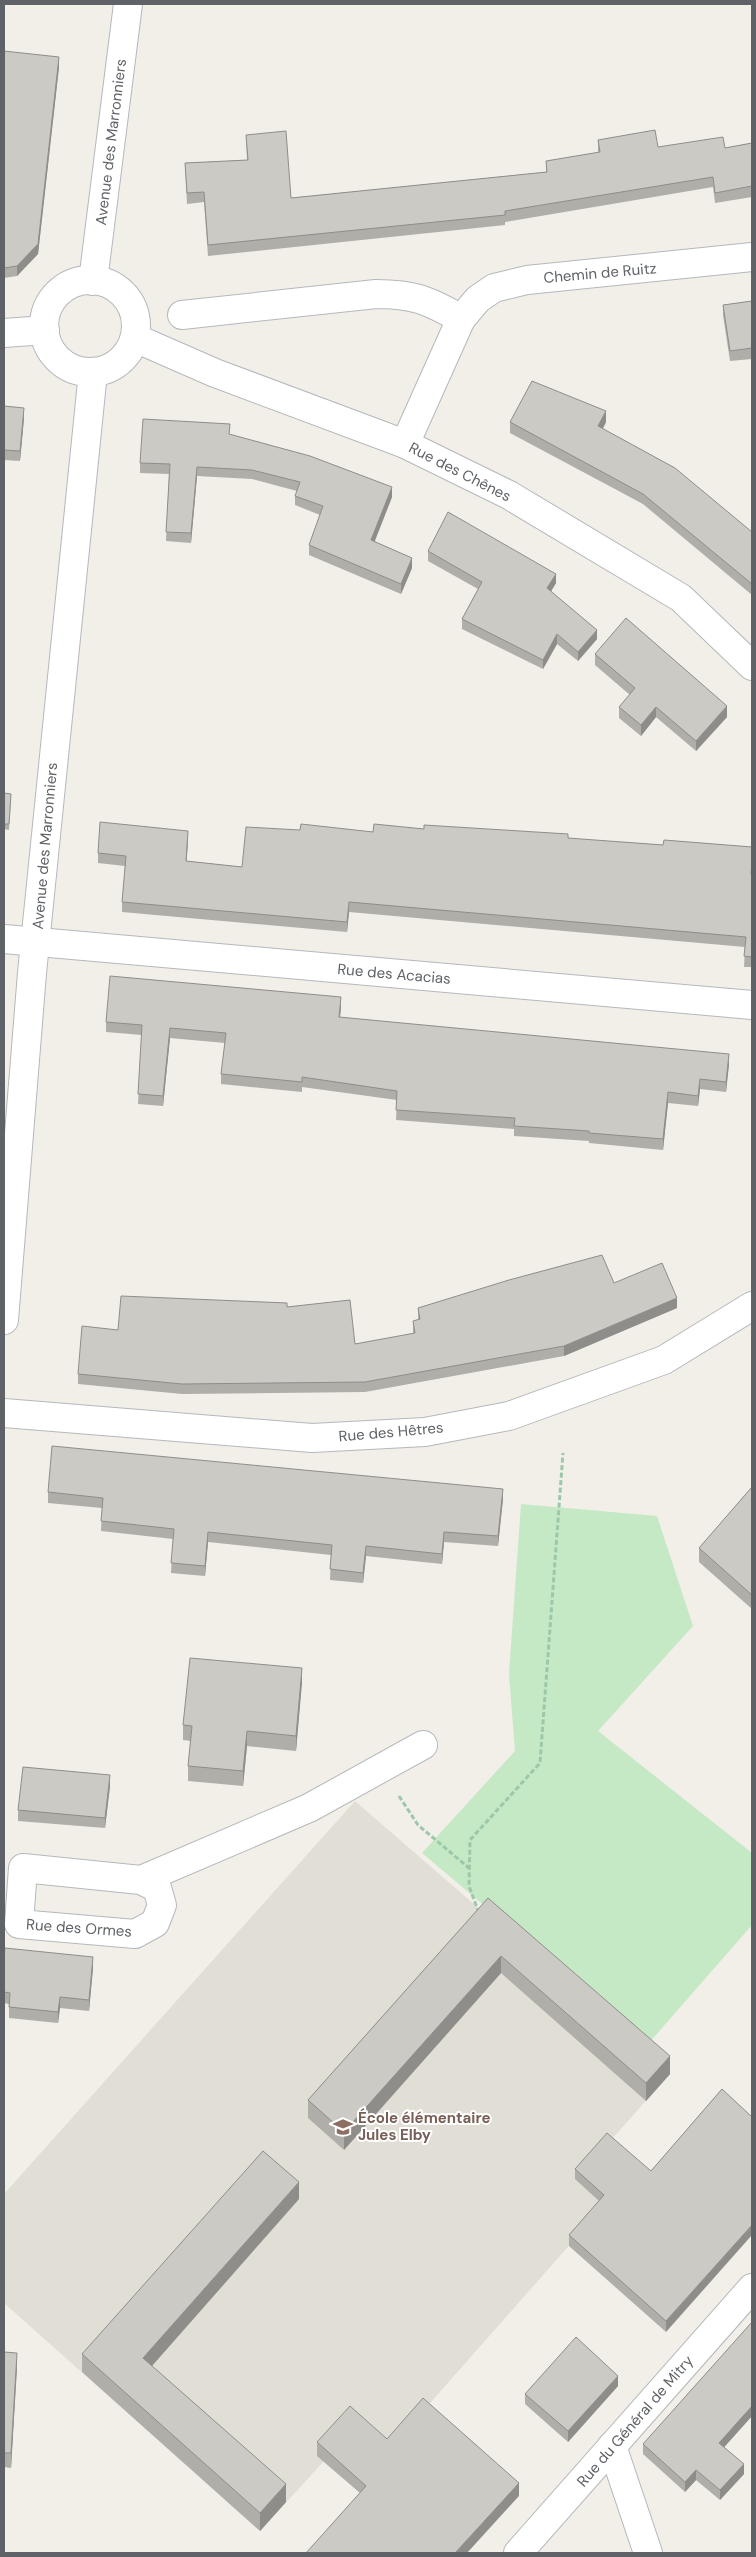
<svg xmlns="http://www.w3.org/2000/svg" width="756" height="2557" viewBox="0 0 756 2557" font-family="'DM Sans',sans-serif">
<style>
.education{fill:#e1ded6}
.green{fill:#c5e8c5}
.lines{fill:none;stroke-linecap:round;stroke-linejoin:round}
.minor-casing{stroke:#b5b8bc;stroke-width:30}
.path{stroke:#9cc7a9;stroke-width:3;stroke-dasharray:5 2.5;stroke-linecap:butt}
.minor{stroke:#fff;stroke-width:28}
.wall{fill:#afaea9}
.shaded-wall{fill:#8f8d8a}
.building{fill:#cccac5;stroke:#8f8d8a}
.labels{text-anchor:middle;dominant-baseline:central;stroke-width:4;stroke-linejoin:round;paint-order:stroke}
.street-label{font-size:15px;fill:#5f6368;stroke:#fff}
.education-label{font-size:15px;font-weight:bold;fill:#785e54;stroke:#fff;text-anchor:start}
</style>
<rect width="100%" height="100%" fill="#f1efe8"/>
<polygon class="education" points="355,1801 670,2074 576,2179 604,2206 386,2453 356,2426 260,2531 4,2303 4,2194"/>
<polygon class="green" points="521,1504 657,1516 693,1626 598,1731 752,1853 752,1925 648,2044 422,1853 515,1751 509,1674"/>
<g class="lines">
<defs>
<g id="minor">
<circle cx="90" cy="326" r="46"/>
<polyline points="93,281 128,4"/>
<path d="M 182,315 L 376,294 C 414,294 428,300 461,319"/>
<polyline points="4,333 45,330"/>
<polyline points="135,338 215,373 405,444 509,495 681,598 752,666"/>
<polyline points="405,444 461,319 478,299 494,288 527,280 752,257"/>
<polyline points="4,939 752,1005"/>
<polyline points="4,1320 32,973 93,372"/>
<polyline points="4,1413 312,1438 425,1432 509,1416 664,1360 752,1306"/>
<polygon points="23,1868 141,1880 157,1888 162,1905 155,1923 135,1934 19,1924"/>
<polyline points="141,1880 309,1808 423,1745"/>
<polyline points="612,2446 648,2553"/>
<polyline points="518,2553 752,2288"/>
</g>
</defs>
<use href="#minor" class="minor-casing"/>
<g class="path">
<polyline points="399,1796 418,1825 469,1868"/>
<polyline points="479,1913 469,1886 470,1840 540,1763 563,1453"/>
</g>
<use href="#minor" class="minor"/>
</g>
<g class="wall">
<polygon points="4,51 59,67 38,254 17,276 4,278"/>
<polygon points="246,135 291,198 546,172 546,161 598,153 598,140 658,147 725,148 752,143 752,197 715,203 713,187 505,222 505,225 208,256 204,202 187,204 185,163 247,160"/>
<polygon points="752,301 752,359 730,361 723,315 723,305"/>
<polygon points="4,406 24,418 20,461 4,460"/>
<polygon points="510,422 606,422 603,429 752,532 752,595 643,504 510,433"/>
<polygon points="230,434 392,497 375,541 412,568 401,594 309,555 309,545 320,515 295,505 295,496 297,491 252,479 197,476 191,543 166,541 169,474 140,473 140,463"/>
<polygon points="428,551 556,583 551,591 597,639 578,661 557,644 543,669 462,629 462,619 478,589 428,561"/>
<polygon points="595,654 727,717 696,751 656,717 641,736 619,718 619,707 630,695 595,665"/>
<polygon points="4,793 11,799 9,830 4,829"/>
<polygon points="424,829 663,845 752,847 752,967 744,967 745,947 349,912 347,932 122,912 122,902 125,866 98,863 98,853 188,841 186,861 242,867 300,830 373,832"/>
<polygon points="341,1007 340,1017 729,1064 726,1092 700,1089 698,1106 668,1103 663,1150 589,1143 589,1141 514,1136 514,1129 396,1120 397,1100 302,1087 302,1092 221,1084 221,1074 225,1043 170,1038 163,1106 138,1104 142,1035 106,1032 106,1022"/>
<polygon points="614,1283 677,1308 564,1356 365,1392 182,1394 78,1384 78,1374 118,1330 287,1307 355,1344 413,1334 413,1321 418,1320 418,1308"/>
<polygon points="752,1487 752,1609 699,1562 699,1548"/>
<polygon points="48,1492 503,1499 498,1546 444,1542 442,1564 366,1556 363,1583 330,1580 331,1555 208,1542 205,1576 171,1573 173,1539 101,1531 102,1508 48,1503"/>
<polygon points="302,1682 296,1751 247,1746 243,1786 188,1781 188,1766 191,1741 183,1740 183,1725"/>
<polygon points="110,1786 105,1828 18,1821 18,1810"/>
<polygon points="488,1898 670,2074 646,2101 501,1973 344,2150 308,2118 308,2100"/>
<polygon points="4,1957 93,1968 89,2011 60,2008 58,2023 9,2018 9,2004 4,2003"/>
<polygon points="722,2089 666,2332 569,2246 569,2235 599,2201 575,2179 575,2169 651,2171"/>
<polygon points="299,2199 152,2366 286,2502 260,2531 82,2372 82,2354"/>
<polygon points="4,2352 17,2367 11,2468 4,2467"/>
<polygon points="618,2386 568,2442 525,2404 525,2394"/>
<polygon points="752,2416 724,2447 744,2474 720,2500 696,2480 685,2492 643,2454 643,2444"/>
<polygon points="317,2442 519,2496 360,2493 317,2456"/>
</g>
<g class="shaded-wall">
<polygon points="59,57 59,67 38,254 17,276 17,266"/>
<polygon points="24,408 24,418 20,461 20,451"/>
<polygon points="606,411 606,422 598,437 598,426"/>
<polygon points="197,467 197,476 191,543 191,533"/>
<polygon points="392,487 392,497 371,550 371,540"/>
<polygon points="412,558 412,568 401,594 401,584"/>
<polygon points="556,574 556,583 547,598 547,588"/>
<polygon points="597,630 597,639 578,661 578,652"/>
<polygon points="557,634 557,644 543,669 543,660"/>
<polygon points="727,706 727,717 696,751 696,741"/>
<polygon points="656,707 656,717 641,736 641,725"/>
<polygon points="188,831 188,841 186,871 186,861"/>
<polygon points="349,902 349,912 347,932 347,922"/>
<polygon points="341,997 341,1007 339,1027 339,1017"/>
<polygon points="170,1028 170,1038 163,1106 163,1096"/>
<polygon points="729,1054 729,1064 726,1092 726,1082"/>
<polygon points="700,1079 700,1089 698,1106 698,1096"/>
<polygon points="668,1092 668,1103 663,1150 663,1139"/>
<polygon points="677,1298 677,1308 564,1356 564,1346"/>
<polygon points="503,1489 503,1499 498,1546 498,1536"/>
<polygon points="208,1532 208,1542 205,1576 205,1566"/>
<polygon points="444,1532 444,1542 442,1564 442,1554"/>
<polygon points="366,1546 366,1556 363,1583 363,1573"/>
<polygon points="302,1668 302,1682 296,1751 296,1736"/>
<polygon points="247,1731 247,1746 243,1786 243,1771"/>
<polygon points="110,1775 110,1786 105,1828 105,1818"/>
<polygon points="501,1956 501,1973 344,2150 344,2132"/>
<polygon points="93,1957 93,1968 89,2011 89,2000"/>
<polygon points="60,1997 60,2008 58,2023 58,2012"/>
<polygon points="670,2056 670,2074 646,2101 646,2083"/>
<polygon points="299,2182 299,2199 143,2376 143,2358"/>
<polygon points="752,2225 752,2235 666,2332 666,2321"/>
<polygon points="17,2353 17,2367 11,2468 11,2453"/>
<polygon points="618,2376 618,2386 568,2442 568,2431"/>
<polygon points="752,2406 752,2416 719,2453 719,2443"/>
<polygon points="744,2464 744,2474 720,2500 720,2490"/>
<polygon points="696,2470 696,2480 685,2492 685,2482"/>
<polygon points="519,2483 519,2496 467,2553 455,2553"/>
<polygon points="286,2484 286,2502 260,2531 260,2513"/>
</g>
<g class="building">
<polygon points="4,51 59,57 38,244 17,266 4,268"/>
<polygon points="655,130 658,147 723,137 725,148 752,143 752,186 715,193 713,177 505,211 505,215 208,245 204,192 187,193 185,163 248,160 246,135 286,131 291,198 547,172 546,161 600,152 598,140"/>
<polygon points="752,301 752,348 730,351 723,305"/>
<polygon points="532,381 606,411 598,426 675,468 752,532 752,584 643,494 510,422"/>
<polygon points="4,406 24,408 20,451 4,450"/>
<polygon points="143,419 230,424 229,434 310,456 392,487 371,540 412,558 401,584 309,545 323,506 295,496 300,482 252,470 197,467 191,533 166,532 170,464 140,463"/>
<polygon points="448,512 556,574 547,588 597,630 578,652 557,634 543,660 462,619 482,582 428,551"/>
<polygon points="626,618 727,706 696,741 656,707 641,725 619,707 635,688 595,654"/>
<polygon points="4,793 11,794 9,824 4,824"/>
<polygon points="100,822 188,831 186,861 242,867 246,827 300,830 301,824 373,832 374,824 424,829 424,825 568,834 568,838 663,845 664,840 752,847 752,863 751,874 752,874 752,957 744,956 746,937 349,902 347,922 122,902 126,856 98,853"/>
<polygon points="110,976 341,997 339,1017 729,1054 726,1082 700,1079 698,1096 668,1092 663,1139 589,1133 589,1131 514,1126 515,1118 396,1110 397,1091 302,1077 302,1082 221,1074 226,1033 170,1028 163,1096 138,1094 142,1025 106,1022"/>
<polygon points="602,1255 614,1283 662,1263 677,1298 564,1346 365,1382 182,1384 78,1374 82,1326 118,1330 121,1296 287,1303 287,1307 350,1300 355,1344 415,1333 413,1321 420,1319 418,1308 509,1280"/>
<polygon points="52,1446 503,1489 498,1536 444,1532 442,1554 366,1546 363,1573 330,1569 332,1545 208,1532 205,1566 171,1563 174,1529 101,1521 103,1498 48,1492"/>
<polygon points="752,1487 752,1595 699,1548"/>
<polygon points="190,1658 302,1668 296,1736 247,1731 243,1771 188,1766 192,1726 183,1725"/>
<polygon points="23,1767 110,1775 105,1818 18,1810"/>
<polygon points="488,1898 670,2056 646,2083 501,1956 344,2132 308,2100"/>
<polygon points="5,1948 93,1957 89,2000 60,1997 58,2012 9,2007 10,1993 4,1992 4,1957"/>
<polygon points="722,2089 752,2117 752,2225 666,2321 569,2235 604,2195 575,2169 607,2133 651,2171"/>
<polygon points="263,2151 299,2182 143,2358 286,2484 260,2513 82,2354"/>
<polygon points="752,2322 752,2406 719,2443 744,2464 720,2490 696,2470 685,2482 643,2444"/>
<polygon points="576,2337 618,2376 568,2431 525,2394"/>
<polygon points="4,2352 17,2353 11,2453 4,2453"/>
<polygon points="423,2398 519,2483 455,2553 306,2553 366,2486 317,2442 350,2406 387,2439"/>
</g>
<defs>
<symbol id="school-bare" viewBox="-9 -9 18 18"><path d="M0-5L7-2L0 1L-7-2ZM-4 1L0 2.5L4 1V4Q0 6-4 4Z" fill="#8d6e63" stroke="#fff" stroke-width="2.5" paint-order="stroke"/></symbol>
</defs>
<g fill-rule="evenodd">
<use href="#school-bare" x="329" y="2113" width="28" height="28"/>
</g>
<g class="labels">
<g class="street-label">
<text transform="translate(111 142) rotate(-83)">Avenue des Marronniers</text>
<text transform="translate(600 273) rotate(-5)">Chemin de Ruitz</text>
<text transform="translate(460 472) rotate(27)">Rue des Chênes</text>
<text transform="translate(45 846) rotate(-85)">Avenue des Marronniers</text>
<text transform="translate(394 974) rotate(5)">Rue des Acacias</text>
<text transform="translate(391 1432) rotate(-5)">Rue des Hêtres</text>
<text transform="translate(79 1928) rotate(4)">Rue des Ormes</text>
<text transform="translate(635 2421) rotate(-49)">Rue du Général de Mitry</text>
</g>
<g class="education-label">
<text x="358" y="2118">École élémentaire<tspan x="358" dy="17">Jules Elby</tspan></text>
</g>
</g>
<rect width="756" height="2557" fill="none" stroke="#5f6368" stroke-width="10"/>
</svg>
